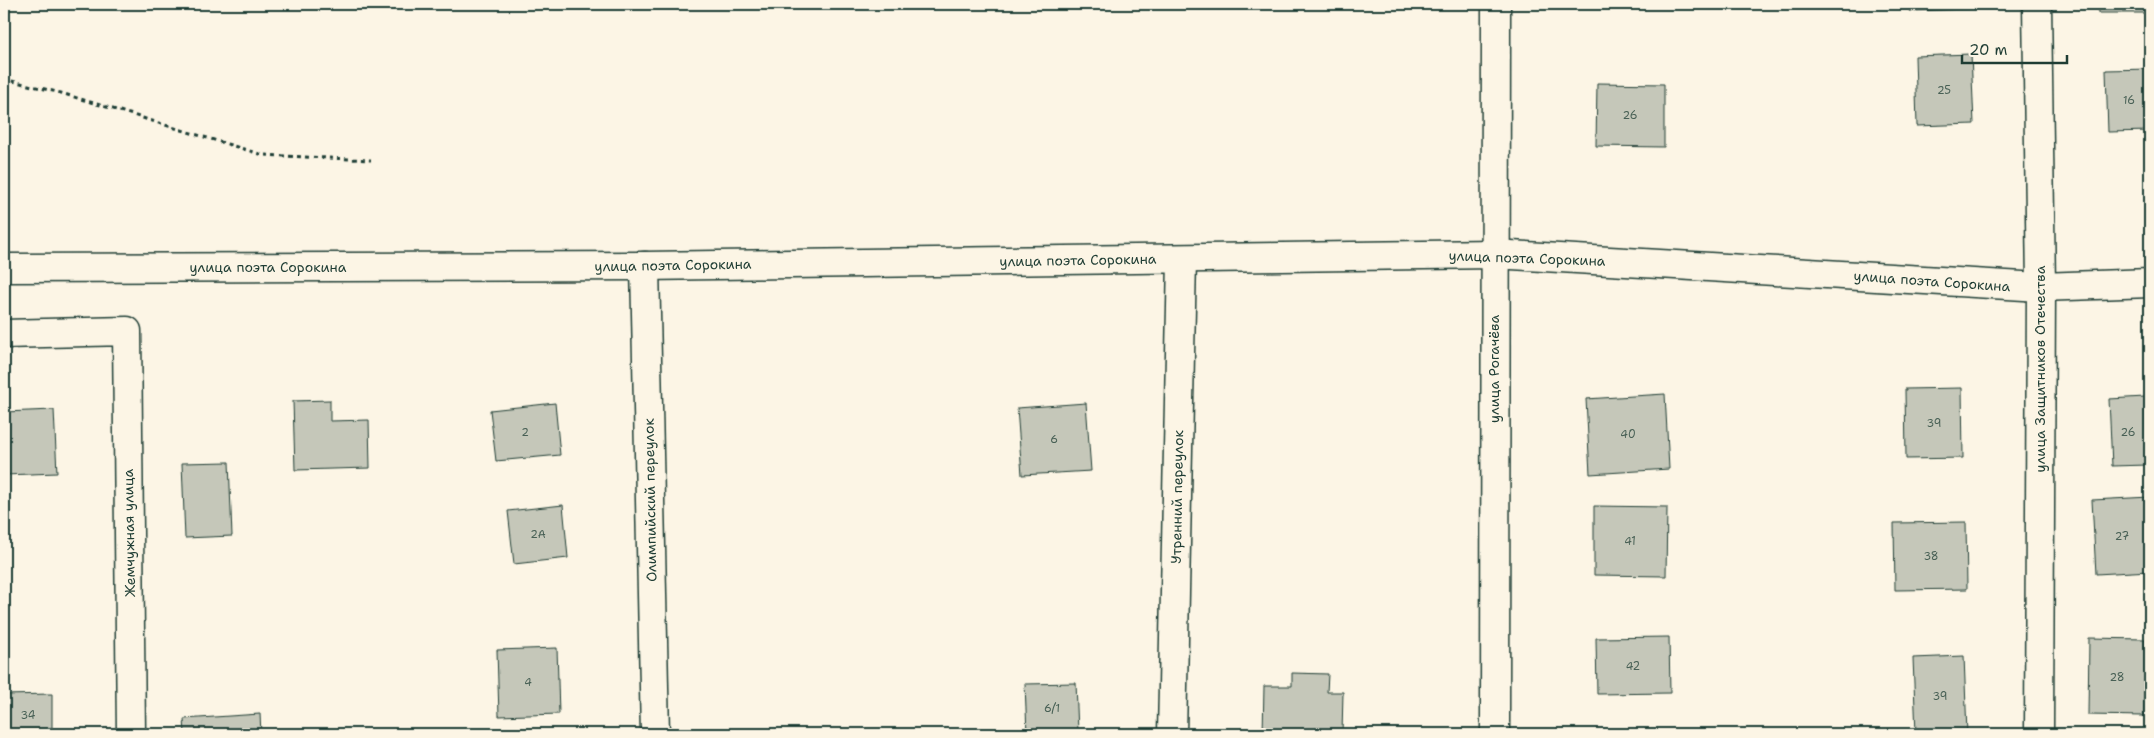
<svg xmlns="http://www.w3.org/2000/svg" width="2154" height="738" viewBox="0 0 2154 738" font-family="'Shantell Sans',sans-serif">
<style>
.building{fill:#c5c7b9;stroke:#1f3d34}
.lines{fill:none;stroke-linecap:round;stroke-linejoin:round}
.minor-casing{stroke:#1f3d34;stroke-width:31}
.tertiary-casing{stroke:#1f3d34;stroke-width:31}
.path{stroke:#1f3d34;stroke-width:3;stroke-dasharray:4 4;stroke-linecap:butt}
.minor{stroke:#fcf5e5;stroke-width:28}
.tertiary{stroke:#fcf5e5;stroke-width:28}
.labels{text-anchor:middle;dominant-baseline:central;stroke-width:4;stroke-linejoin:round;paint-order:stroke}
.number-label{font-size:11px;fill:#486055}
.street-label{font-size:14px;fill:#1f3d34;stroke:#fcf5e5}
</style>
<rect width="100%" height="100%" fill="#fcf5e5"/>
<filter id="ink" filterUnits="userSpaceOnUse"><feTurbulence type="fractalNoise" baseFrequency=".02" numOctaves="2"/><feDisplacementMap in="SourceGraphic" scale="10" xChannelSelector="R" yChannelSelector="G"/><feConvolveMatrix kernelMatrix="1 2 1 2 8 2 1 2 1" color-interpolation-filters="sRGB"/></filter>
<g filter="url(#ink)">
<g class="building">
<polygon points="1909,4 1969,4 1969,9 1909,11"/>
<rect x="2098" y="4" width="52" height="9"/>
<polygon points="1971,54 1974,124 1917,126 1915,56"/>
<polygon points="2150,69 2150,131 2108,132 2106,70"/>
<polygon points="1597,83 1664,84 1664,147 1596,146"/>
<polygon points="1962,388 1963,458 1906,459 1905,389"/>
<polygon points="1665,394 1669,469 1590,474 1586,399"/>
<polygon points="2145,397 2148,465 2112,466 2109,399"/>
<polygon points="330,400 330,421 369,420 370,468 295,470 293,401"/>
<polygon points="555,403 560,455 496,461 490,410"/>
<polygon points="1086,403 1091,471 1022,475 1017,408"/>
<polygon points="54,410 57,473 4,475 4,412"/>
<polygon points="229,462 232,536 185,538 182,463"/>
<polygon points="2150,497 2150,571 2096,574 2092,500"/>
<polygon points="563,505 568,558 514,564 508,511"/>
<polygon points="1594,506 1667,507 1666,576 1594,575"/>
<polygon points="1966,522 1967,589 1895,590 1894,523"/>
<polygon points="1669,637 1670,693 1597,694 1596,638"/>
<polygon points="2089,638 2145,639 2144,716 2088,715"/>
<polygon points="557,648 559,714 499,716 497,650"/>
<polygon points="1964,656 1967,734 1916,734 1913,658"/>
<polygon points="1292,673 1328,674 1327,692 1343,692 1342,734 1263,734 1264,686 1292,686"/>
<polygon points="1076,683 1078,732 1027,734 1025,684"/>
<polygon points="52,694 52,734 4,734 4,695"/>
<polygon points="260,714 261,734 185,734 184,719"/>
</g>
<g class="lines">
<defs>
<g id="minor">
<polyline points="2037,4 2041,287 2039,734"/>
<polyline points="645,266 655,734"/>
<polyline points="4,268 645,266 1494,254 2041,287 2150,283"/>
<polyline points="4,334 127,331 131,734"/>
<polyline points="1172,734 1182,259"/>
</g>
<polyline id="tertiary" points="1495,734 1496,4"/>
</defs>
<use href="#minor" class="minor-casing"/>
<use href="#tertiary" class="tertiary-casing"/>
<polyline class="path" points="4,79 61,93 263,155 371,160"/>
<use href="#minor" class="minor"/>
<use href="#tertiary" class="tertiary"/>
</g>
</g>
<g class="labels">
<g class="number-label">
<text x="1944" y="90">25</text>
<text x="2129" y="100">16</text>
<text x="1630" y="115">26</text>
<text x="1934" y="423">39</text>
<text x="525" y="432">2</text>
<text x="2128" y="432">26</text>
<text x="1628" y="434">40</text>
<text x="1054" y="439">6</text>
<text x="538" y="534">2А</text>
<text x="2122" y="536">27</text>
<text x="1630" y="541">41</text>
<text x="1931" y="556">38</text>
<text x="1633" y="666">42</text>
<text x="2117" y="677">28</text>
<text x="528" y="682">4</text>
<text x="1940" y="696">39</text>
<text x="1052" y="708">6/1</text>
<text x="28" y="715">34</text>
</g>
<g class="street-label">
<text transform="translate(1527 258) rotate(2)">улица поэта Сорокина</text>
<text transform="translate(1078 260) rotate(-1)">улица поэта Сорокина</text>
<text transform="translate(673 265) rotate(-1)">улица поэта Сорокина</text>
<text x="268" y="267">улица поэта Сорокина</text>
<text transform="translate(1932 281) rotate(4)">улица поэта Сорокина</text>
<text transform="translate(1494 369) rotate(-90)">улица Рогачёва</text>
<text transform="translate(2040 369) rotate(-90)">улица Защитников Отечества</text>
<text transform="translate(1177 497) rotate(-89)">Утренний переулок</text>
<text transform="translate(650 500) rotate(-91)">Олимпийский переулок</text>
<text transform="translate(129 533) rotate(-91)">Жемчужная улица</text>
</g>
</g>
<rect width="2154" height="738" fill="none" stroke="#fcf5e5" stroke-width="20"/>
<rect x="10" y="10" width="2134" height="718" fill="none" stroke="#1f3d34" stroke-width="2" filter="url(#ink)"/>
<path d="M1962 55v8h105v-8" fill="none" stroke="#1f3d34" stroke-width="2.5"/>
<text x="1969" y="55" font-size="15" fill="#1f3d34" stroke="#fcf5e5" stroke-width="4" paint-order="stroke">20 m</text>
</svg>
